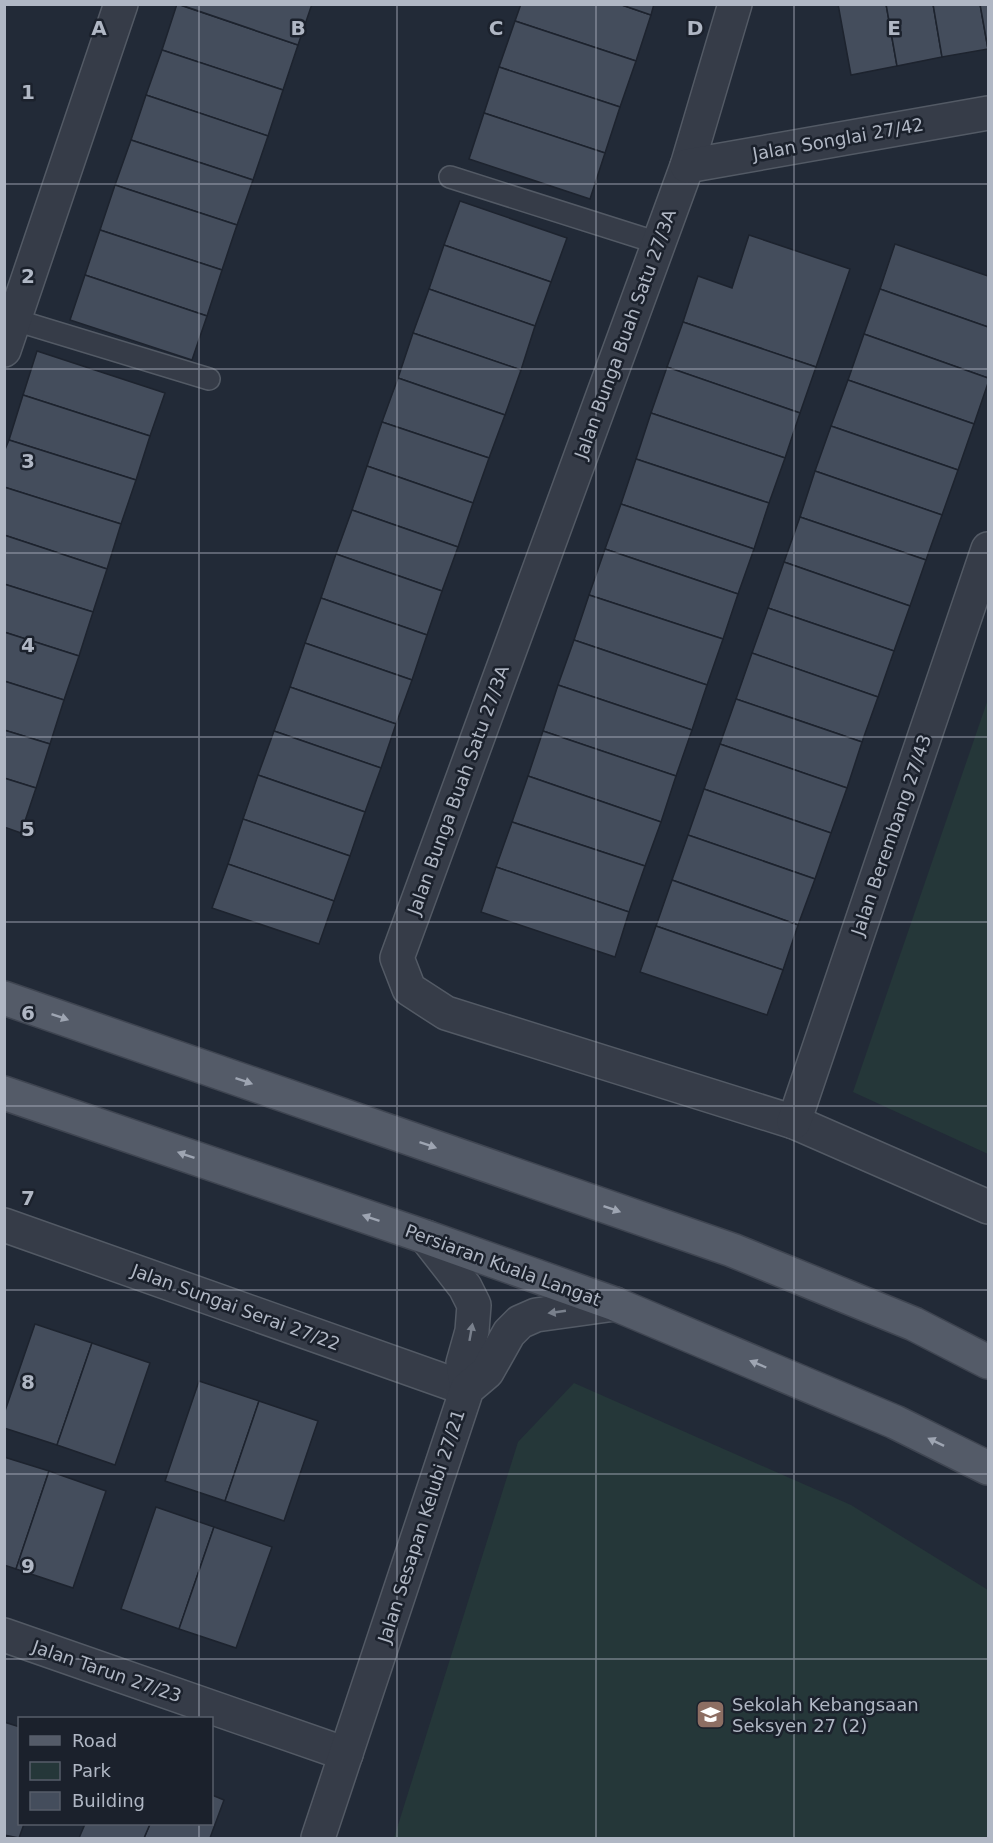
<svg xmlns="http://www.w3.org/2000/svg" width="993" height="1843" viewBox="0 0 993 1843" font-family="'DejaVu Sans',sans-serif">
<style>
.green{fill:#253739}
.building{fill:#444d5c;stroke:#1d232e;stroke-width:1.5}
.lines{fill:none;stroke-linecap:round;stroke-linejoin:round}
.service-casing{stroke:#535a65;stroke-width:24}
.minor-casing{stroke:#535a65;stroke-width:36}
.primary-casing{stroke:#3f4551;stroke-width:36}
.service{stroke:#363c48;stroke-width:21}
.minor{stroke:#363c48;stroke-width:33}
.primary{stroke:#545b68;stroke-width:33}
.oneway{fill:#9ea5b2}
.oneway2{fill:#79808c}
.grid{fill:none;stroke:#b0b7c4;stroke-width:1.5;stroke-opacity:0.55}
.labels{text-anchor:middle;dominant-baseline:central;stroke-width:5;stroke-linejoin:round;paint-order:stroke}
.street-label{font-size:18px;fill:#b0b7c4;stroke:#1b212c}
.poi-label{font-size:18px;fill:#b0b7c4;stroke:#1b212c;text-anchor:start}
.grid-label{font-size:20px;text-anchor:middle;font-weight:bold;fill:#b0b7c4;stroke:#1b212c;stroke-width:5;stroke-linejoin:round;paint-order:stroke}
</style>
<rect width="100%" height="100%" fill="#222a37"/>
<g class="green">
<polygon points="988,699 988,1154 853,1092"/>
<polygon points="574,1383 851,1505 988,1590 988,1838 394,1838 518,1442"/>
</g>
<g class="building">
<polygon points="177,4 298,45 283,90 162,50"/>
<polygon points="178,4 312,4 298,45"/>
<polygon points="521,4 619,4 651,15 636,61 515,21"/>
<polygon points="619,4 654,4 651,15"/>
<polygon points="838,4 886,4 897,66 851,75"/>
<polygon points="886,4 933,4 942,57 897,66"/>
<polygon points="933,4 980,4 988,49 942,57"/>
<polygon points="980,4 988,4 988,49"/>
<polygon points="515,21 636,61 620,107 499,67"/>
<polygon points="162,50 283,90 268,136 146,95"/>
<polygon points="499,67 620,107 605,153 484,113"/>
<polygon points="146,95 268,136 253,180 131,140"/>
<polygon points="484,113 605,153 590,199 469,159"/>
<polygon points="131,140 253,180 237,225 115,185"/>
<polygon points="115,185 237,225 222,270 100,230"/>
<polygon points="460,201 567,238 551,282 444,245"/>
<polygon points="100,230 222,270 207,316 85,275"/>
<polygon points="749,235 850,269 816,367 683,322 698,276 732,288"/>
<polygon points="895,244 988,276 988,327 880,289"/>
<polygon points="444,245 551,282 535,326 429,289"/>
<polygon points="85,275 207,316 192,360 70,320"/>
<polygon points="429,289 535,326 521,370 413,333"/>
<polygon points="880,289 988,327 988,378 864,334"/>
<polygon points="683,322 816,367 800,413 667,367"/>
<polygon points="413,333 521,370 505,415 398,378"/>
<polygon points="864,334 988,378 988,383 974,424 848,380"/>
<polygon points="37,351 165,393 150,436 23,395"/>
<polygon points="667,367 800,413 785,458 651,413"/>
<polygon points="398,378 505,415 489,458 382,422"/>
<polygon points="848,380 974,424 958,470 831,426"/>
<polygon points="23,395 150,436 136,480 9,440"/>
<polygon points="651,413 785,458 769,503 636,459"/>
<polygon points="382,422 489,458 473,503 367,466"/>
<polygon points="831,426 958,470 942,515 815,471"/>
<polygon points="9,440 136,480 121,524 4,487 4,452"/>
<polygon points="636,459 769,503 754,549 621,504"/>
<polygon points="367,466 473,503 458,547 352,510"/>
<polygon points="815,471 942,515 926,560 800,517"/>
<polygon points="4,487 121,524 107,569 4,535"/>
<polygon points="621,504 754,549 738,594 605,549"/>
<polygon points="352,510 458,547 442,591 336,554"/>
<polygon points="800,517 926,560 910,606 784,562"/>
<polygon points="4,535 107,569 93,612 4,584"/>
<polygon points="605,549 738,594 723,639 589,595"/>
<polygon points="336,554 442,591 427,635 321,598"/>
<polygon points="784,562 910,606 894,651 768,608"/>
<polygon points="4,584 93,612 79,656 4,632"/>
<polygon points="589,595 723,639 707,685 574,640"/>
<polygon points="321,598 427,635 412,680 305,643"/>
<polygon points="768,608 894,651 878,697 752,653"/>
<polygon points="4,632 79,656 64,700 4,681"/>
<polygon points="574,640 707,685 692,730 558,685"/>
<polygon points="305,643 412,680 396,724 290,687"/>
<polygon points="752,653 878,697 862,742 736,699"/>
<polygon points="4,681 64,700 50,744 4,730"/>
<polygon points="558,685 692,730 676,776 543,731"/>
<polygon points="290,687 396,724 381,768 274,731"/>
<polygon points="736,699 862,742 847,788 720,744"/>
<polygon points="4,730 50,744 36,788 4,778"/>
<polygon points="274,731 381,768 365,812 258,775"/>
<polygon points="543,731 676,776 661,822 528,776"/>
<polygon points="720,744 847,788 831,833 704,789"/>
<polygon points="258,775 365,812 350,856 243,819"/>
<polygon points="528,776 661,822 645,866 512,822"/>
<polygon points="4,778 36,788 21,833 4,827"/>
<polygon points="704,789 831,833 815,879 688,835"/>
<polygon points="243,819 350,856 334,901 228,864"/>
<polygon points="512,822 645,866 629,912 496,867"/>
<polygon points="688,835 815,879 798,925 672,880"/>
<polygon points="228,864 334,901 319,944 212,908"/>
<polygon points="496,867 629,912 615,957 481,912"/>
<polygon points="672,880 798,925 783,970 656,926"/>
<polygon points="656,926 783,970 767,1015 640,972"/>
<polygon points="35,1324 92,1343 57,1445 4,1428 4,1414"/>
<polygon points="92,1343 150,1363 115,1465 57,1445"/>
<polygon points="199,1381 259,1401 225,1501 165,1481"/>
<polygon points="259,1401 318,1421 284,1521 225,1501"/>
<polygon points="4,1457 49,1471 16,1569 4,1565"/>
<polygon points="49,1471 106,1491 73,1588 16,1569"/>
<polygon points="156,1507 214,1527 179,1629 121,1609"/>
<polygon points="214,1527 272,1547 236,1648 179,1629"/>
<polygon points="4,1722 20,1727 20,1824 24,1824 19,1838 4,1835"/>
<polygon points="212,1795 224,1800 210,1838 144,1838 150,1824 212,1824"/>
<polygon points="85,1824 150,1824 144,1838 79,1838"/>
</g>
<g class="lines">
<defs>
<g id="service">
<polyline points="450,177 658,243"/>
<polyline points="15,320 209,379"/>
</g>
<g id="minor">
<polyline points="735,4 687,166 397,958 409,989 446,1013 794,1122 988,1207"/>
<polyline points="687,166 988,113"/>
<polyline points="4,350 121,4"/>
<polyline points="794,1122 988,549"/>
<polyline points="4,1225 467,1389"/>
<polyline points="426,1237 465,1287 474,1305 472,1331 463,1363 467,1389"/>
<polyline points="4,1635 346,1754"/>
<polyline points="318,1838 467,1389 487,1372 509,1333 520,1322 536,1315 615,1304"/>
</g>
<g id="primary">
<polyline points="4,998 732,1250 914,1324 988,1362"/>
<polyline points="4,1093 426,1237 615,1304 895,1422 988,1468"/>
</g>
</defs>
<use href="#service" class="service-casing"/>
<use href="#minor" class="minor-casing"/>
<use href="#primary" class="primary-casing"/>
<use href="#service" class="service"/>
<use href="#minor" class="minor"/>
<use href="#primary" class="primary"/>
</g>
<defs><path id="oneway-solid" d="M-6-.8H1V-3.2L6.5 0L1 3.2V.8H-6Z" transform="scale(1.5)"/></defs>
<g class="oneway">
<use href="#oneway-solid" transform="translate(60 1017) rotate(19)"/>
<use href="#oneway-solid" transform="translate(244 1081) rotate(19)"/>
<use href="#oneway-solid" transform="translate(428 1145) rotate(19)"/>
<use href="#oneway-solid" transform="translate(186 1155) rotate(-161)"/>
<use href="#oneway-solid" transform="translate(612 1209) rotate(19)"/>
<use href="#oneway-solid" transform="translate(371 1218) rotate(-161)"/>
<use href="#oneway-solid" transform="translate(758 1364) rotate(-157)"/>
<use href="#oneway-solid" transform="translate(936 1442) rotate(-154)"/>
</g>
<g class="oneway2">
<use href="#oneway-solid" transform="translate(557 1312) rotate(172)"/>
<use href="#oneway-solid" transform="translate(471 1332) rotate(-80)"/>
</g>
<path class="grid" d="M 199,4 L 199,1718M 397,4 L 397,1838M 596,4 L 596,1838M 794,4 L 794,1838M 4,184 L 988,184M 4,369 L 988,369M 4,553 L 988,553M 4,737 L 988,737M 4,922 L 988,922M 4,1106 L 988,1106M 4,1290 L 988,1290M 4,1474 L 988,1474M 4,1659 L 988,1659M 199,1824 L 199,1838"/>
<defs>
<symbol id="school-square" viewBox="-11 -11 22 22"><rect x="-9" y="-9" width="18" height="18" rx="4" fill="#8d6e63" stroke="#1b212c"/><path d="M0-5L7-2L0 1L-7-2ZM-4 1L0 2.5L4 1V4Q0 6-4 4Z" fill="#fff"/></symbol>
</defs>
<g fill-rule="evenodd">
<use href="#school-square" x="694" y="1698" width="33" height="33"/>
</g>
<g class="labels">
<g class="street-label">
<text transform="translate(838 139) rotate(-10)">Jalan Songlai 27/42</text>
<text transform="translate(625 334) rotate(-70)">Jalan Bunga Buah Satu 27/3A</text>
<text transform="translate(458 790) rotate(-70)">Jalan Bunga Buah Satu 27/3A</text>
<text transform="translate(891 835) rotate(-71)">Jalan Berembang 27/43</text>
<text transform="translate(503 1265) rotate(20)">Persiaran Kuala Langat</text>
<text transform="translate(236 1307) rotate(20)">Jalan Sungai Serai 27/22</text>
<text transform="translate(421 1526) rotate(-72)">Jalan Sesapan Kelubi 27/21</text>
<text transform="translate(107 1671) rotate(19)">Jalan Tarun 27/23</text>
</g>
<g class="poi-label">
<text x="732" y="1704">Sekolah Kebangsaan<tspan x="732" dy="21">Seksyen 27 (2)</tspan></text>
</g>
</g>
<g class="grid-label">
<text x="99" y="35">A</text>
<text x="298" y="35">B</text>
<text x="496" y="35">C</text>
<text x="695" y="35">D</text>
<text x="894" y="35">E</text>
<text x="28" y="99">1</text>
<text x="28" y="283">2</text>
<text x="28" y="468">3</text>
<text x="28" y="652">4</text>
<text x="28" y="836">5</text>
<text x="28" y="1020">6</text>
<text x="28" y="1205">7</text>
<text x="28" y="1389">8</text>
<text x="28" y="1573">9</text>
</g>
<rect width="993" height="1843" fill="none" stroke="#b0b7c4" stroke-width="12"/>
<rect x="18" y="1717" width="195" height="108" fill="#1b212c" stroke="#575d69" stroke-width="1.5"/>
<rect x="30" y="1736" width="30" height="9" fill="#545b68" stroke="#575d69" stroke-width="1.5"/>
<text x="72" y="1747" font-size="18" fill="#b0b7c4">Road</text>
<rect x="30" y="1762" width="30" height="18" fill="#253739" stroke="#575d69" stroke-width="1.5"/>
<text x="72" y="1777" font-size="18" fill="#b0b7c4">Park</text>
<rect x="30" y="1792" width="30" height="18" fill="#444d5c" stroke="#575d69" stroke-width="1.5"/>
<text x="72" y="1807" font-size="18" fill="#b0b7c4">Building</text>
</svg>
